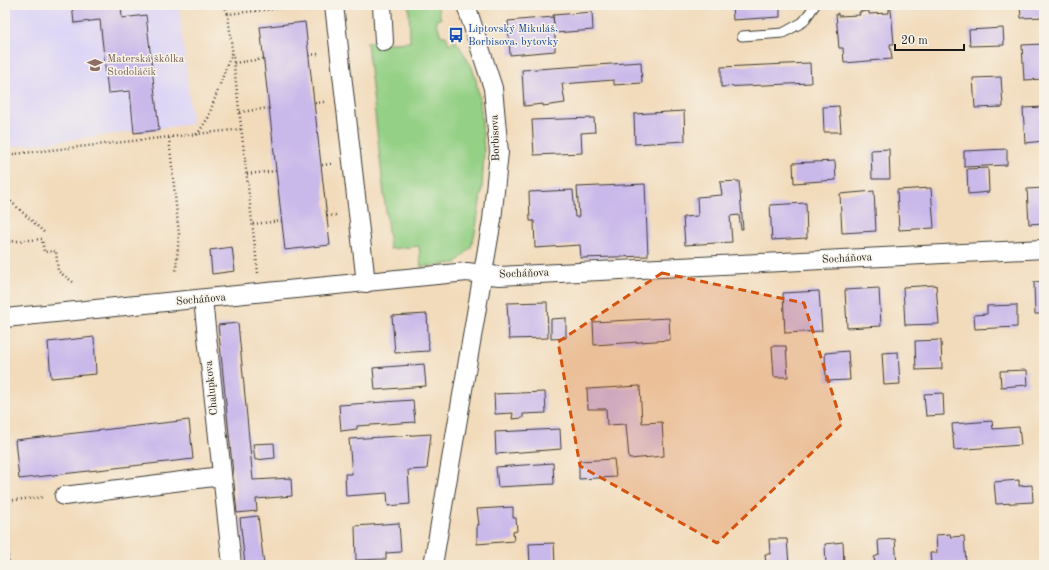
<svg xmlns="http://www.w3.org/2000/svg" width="1049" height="570" viewBox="0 0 1049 570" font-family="'Old Standard TT',serif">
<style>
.built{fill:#ddd5f6}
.green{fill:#94d085;stroke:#587650}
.building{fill:#c9b8ea}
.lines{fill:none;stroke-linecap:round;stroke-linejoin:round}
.service-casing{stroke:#3c3934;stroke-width:11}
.minor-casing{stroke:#3c3934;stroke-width:20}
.path{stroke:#3c3934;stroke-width:2.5;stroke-dasharray:1 3;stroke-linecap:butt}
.service{stroke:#fff;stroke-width:9}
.minor{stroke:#fff;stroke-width:18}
.marked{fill:#d4530e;fill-opacity:0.2;stroke:#d4530e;stroke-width:3;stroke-dasharray:8 5;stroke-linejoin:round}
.labels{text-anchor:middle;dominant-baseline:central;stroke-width:3;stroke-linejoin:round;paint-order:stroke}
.transit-label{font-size:11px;fill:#164399;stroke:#f7f3e8;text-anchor:start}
.education-label{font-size:11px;fill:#785e54;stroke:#f7f3e8;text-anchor:start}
.street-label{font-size:11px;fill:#1c1c1c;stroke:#f7f3e8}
</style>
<rect width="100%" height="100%" fill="#f7f3e8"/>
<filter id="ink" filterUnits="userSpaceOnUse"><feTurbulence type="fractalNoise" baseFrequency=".025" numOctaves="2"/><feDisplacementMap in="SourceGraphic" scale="8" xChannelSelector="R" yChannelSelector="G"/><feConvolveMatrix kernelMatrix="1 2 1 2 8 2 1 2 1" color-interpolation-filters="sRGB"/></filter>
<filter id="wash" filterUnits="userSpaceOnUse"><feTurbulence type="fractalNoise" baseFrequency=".012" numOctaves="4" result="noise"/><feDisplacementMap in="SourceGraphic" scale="16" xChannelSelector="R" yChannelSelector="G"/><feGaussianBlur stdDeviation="0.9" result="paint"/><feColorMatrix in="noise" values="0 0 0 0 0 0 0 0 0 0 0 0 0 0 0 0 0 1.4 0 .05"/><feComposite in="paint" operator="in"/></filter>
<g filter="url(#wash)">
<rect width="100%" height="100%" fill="#f2dbbb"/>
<polygon class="built" points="5,5 179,5 192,124 5,148"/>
<polygon class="green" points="409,5 437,5 441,19 436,20 441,36 446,36 449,44 456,41 472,67 476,80 481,109 484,152 482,189 475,233 471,247 456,263 421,267 419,246 390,249 367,42 394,43 410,42"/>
<g id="blocks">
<g class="building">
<polygon points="72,5 121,5 122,18 146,15 159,130 134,133 130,91 108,93 100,20 74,23"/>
<polygon points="732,5 780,5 780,17 733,20"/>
<polygon points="1020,5 1044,5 1044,17 1021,18"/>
<polygon points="889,9 891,9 894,44 890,44 892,59 844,63 843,48 839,48 836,14 838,13 838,16 860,15 859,12 869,11 869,14 889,13"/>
<polygon points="592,12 593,30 555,33 555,51 510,55 508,21 553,17 554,25 553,15"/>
<polygon points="305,22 330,245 285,250 260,27"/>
<polygon points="1003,28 1004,45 970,46 969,30"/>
<polygon points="1044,44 1044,79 1024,80 1022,45"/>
<polygon points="641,62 642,83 614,85 614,80 562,84 565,103 543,106 543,104 524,106 522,70"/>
<polygon points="810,63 811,83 721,87 721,67"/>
<polygon points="1001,77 1003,107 975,108 973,78"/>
<polygon points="839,106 841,132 824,132 823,107"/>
<polygon points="1044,107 1044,141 1025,143 1023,108"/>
<polygon points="684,111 685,141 635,144 634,114"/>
<polygon points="594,118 595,132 581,133 582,153 534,155 532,120"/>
<polygon points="889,149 890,179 872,179 871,150"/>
<polygon points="1007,149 1007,165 964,167 964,151"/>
<polygon points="835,161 836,180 794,183 793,163"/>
<polygon points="988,168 989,192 968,194 967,169"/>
<polygon points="739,181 743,229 741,229 739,215 730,216 732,242 685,245 683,217 698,216 697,197 722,195 720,182"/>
<polygon points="645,184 648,256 581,258 580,245 535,248 534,221 530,221 529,192 573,190 575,217 579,217 577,187"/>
<polygon points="931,188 934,228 899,230 897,190"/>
<polygon points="1044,188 1044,223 1029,224 1027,189"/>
<polygon points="874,191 876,231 842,233 840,194"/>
<polygon points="806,203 807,238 772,240 770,205"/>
<polygon points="232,247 235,271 212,274 210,250"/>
<polygon points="1044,281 1044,314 1035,314 1034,282"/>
<polygon points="936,285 939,324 905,325 903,287"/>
<polygon points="879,288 881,326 847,328 845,290"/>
<polygon points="819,291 822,331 785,333 783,293"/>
<polygon points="547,302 548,338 509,339 507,303"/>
<polygon points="1017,305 1017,327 975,329 974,315 987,314 987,306"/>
<polygon points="427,314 429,351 395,353 392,316"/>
<polygon points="566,318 566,338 551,339 551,319"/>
<polygon points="669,318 670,340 594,345 593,322"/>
<polygon points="238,323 253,480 291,478 292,496 256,499 257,511 237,513 218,325"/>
<polygon points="1044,330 1044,357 1043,357 1041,331"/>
<polygon points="94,337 96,374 51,378 48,342"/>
<polygon points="941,340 942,369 916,370 915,341"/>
<polygon points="772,346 786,346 788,377 774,377"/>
<polygon points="848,351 850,380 826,381 825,353"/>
<polygon points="898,352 900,384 884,385 882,353"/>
<polygon points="424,364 426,386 375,390 373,368"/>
<polygon points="1027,370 1028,385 1001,387 1000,371"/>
<polygon points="640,386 642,423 662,422 664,456 629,459 626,424 607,425 606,409 588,409 587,389"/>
<polygon points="545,392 546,413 523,414 523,418 512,419 513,413 495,414 494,394"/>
<polygon points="943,393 944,415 926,416 924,394"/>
<polygon points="413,400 415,422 357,426 357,429 341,431 339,405"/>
<polygon points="189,420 193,459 19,479 15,440"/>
<polygon points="992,421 993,429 1019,427 1021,445 954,450 952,424"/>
<polygon points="560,429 561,449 496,454 495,432"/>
<polygon points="431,434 427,469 408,470 410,504 388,506 387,493 346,496 345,474 352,474 349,439"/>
<polygon points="274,443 275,458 255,460 253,444"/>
<polygon points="614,459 616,477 579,479 579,461"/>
<polygon points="553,463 554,484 498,487 496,467"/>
<polygon points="1019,480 1019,486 1032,485 1033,502 996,504 994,482"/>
<polygon points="513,507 513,518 516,518 517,531 513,532 514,541 477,544 477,525 479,525 477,509"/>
<polygon points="258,516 264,565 245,565 240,518"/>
<polygon points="399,523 401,552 386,553 386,559 356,560 355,526"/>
<polygon points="950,534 951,537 964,536 966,563 931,565 930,553 937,553 936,535"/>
<polygon points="769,539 787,539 789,565 766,565 765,554 770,554"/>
<polygon points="895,539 897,565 875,565 874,557 879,555 878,540"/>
<polygon points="843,542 844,565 826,565 825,544"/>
<polygon points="554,543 555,565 530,565 529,544"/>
<rect x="677" y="563" width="20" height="2"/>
</g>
</g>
</g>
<g filter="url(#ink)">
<use href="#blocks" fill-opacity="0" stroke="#3c3934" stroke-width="1"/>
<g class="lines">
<defs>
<polyline id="service" points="742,36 783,33 803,22 815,5"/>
<g id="minor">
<polyline points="334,5 366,283"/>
<polyline points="382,5 384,42"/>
<polyline points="203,300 232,565"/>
<polyline points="5,318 467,272 499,276 1044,249"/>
<polyline points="64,496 221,476"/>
<polyline points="433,565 492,220 499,152 493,88 466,5"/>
</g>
</defs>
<use href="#service" class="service-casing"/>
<use href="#minor" class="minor-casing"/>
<g class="path">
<polyline points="224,5 228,14"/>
<polyline points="309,55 319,54"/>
<polyline points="234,63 263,59"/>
<polyline points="315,103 324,102"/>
<polyline points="240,112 269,108"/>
<polyline points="197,135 208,118 232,51"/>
<polyline points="169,138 179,234 176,271"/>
<polyline points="5,155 242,129"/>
<polyline points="322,165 331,164"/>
<polyline points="247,174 276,171"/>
<polyline points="5,196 46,234"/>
<polyline points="327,216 337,215"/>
<polyline points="253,224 282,221"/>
<polyline points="5,242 42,239 44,252 56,251 58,271 73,282"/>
<polyline points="258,273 228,14 309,5"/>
<polyline points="5,280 7,298"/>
<polyline points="5,501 44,497"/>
<polyline points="5,532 9,565"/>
</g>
<use href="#service" class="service"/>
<use href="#minor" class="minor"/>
</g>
</g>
<path class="marked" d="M 662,273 L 804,303 L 842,424 L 717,543 L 580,466 L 558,342 Z"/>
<defs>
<symbol id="bus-bare" viewBox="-9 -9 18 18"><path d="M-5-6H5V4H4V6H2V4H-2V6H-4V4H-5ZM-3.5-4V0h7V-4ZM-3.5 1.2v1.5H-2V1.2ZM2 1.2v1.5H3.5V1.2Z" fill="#1a4fb4" stroke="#f7f3e8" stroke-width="2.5" paint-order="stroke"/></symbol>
<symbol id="school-bare" viewBox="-9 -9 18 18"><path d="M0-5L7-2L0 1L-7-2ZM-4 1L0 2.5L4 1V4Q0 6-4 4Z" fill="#8d6e63" stroke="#f7f3e8" stroke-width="2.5" paint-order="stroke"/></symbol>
</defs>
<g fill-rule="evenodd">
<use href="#bus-bare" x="445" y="24" width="22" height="22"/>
<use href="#school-bare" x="84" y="54" width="22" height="22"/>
</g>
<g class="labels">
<g class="transit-label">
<text x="468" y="29">Liptovský Mikuláš,<tspan x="468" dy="13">Borbisova, bytovky</tspan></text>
</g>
<g class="education-label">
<text x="107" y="59">Materská škôlka<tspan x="107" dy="13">Stodoláčik</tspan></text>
</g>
<g class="street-label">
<text transform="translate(496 138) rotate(-92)">Borbisova</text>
<text transform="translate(847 259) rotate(-3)">Socháňova</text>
<text transform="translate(524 274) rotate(-2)">Socháňova</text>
<text transform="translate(201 300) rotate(-5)">Socháňova</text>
<text transform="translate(212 388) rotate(-96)">Chalupkova</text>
</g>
</g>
<rect width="1049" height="570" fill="none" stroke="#f7f3e8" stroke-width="20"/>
<path d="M895 44v6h69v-6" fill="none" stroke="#1c1c1c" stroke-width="2"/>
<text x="901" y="44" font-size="12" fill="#1c1c1c" stroke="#f7f3e8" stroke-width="3" paint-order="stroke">20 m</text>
</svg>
